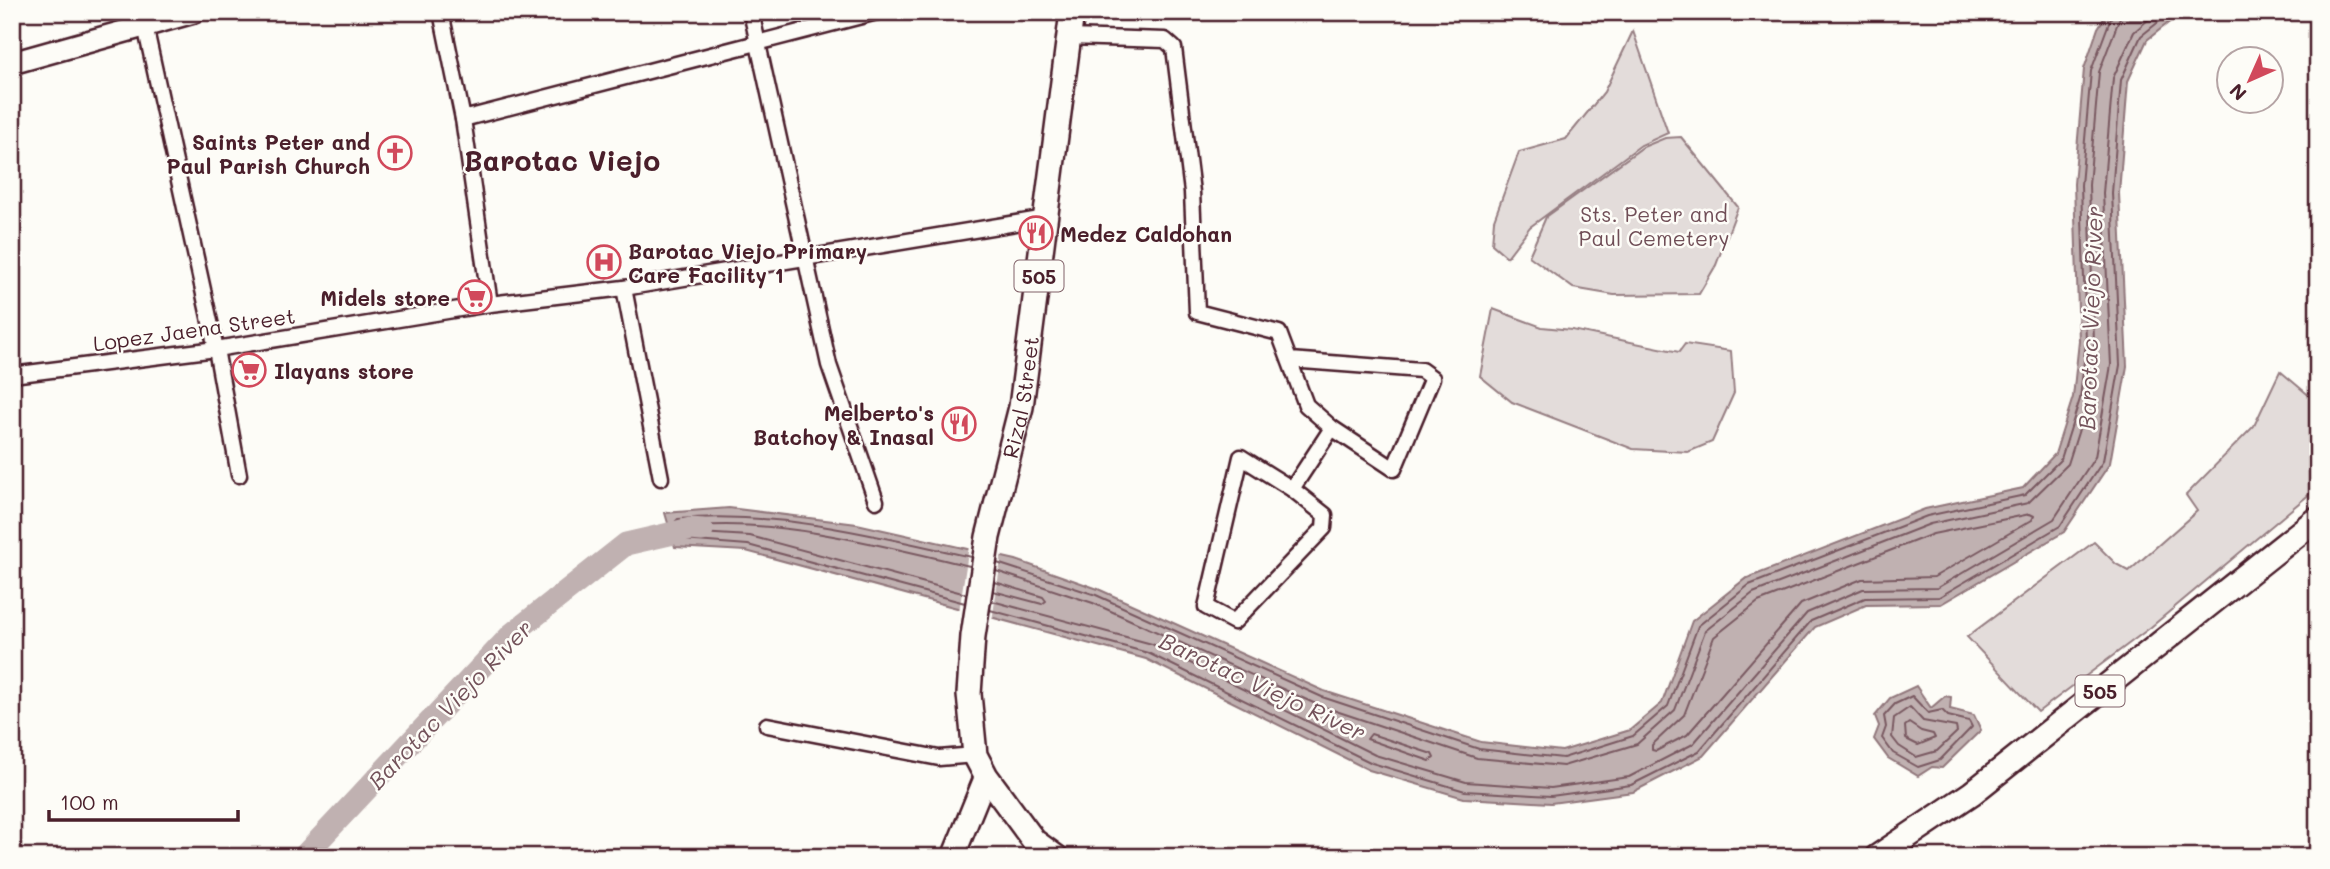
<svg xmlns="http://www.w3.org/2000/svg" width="2330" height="869" viewBox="0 0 2330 869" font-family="Mali,sans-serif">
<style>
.green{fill:#e3dcda;stroke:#967e82;stroke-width:2}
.water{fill:#c0b1b1;stroke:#91777b;stroke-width:2}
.pier{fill:#fdfcf7}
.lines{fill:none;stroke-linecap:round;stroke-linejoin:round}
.shore{stroke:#795961;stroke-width:2}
.river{stroke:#c0b1b1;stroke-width:23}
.street-casing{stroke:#4a1f2b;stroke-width:19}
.secondary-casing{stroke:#4a1f2b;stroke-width:26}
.primary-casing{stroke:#4a1f2b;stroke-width:28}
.street{stroke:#fdfcf7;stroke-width:14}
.secondary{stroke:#fdfcf7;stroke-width:21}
.primary{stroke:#fdfcf7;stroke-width:23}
.labels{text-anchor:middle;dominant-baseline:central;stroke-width:5;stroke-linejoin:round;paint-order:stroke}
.shield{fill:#fdfcf7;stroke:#806168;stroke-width:2}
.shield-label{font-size:19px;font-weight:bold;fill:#4a1f2b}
.poi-label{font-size:21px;font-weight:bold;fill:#4a1f2b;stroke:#fdfcf7;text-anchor:end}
.park-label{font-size:21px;fill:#704e57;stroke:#fdfcf7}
.street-label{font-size:21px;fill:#4a1f2b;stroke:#fdfcf7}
.water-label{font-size:23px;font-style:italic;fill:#73525a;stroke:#fdfcf7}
.district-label{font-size:28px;font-weight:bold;fill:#4a1f2b;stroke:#fdfcf7}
</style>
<rect width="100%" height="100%" fill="#fdfcf7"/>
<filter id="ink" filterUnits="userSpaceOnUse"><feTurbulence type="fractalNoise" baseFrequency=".0143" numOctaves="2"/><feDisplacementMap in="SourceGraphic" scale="14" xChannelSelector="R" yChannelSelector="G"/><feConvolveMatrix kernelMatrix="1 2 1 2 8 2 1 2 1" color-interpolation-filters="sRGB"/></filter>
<g filter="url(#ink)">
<g class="green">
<polygon points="1633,31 1668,133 1641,145 1530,227 1507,257 1492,244 1494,220 1519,152 1566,139 1604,92"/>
<polygon points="1681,137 1738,207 1716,265 1699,294 1614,295 1573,288 1529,256 1546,217 1643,147 1665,138"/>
<polygon points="1493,309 1542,327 1572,330 1679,352 1685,344 1731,351 1734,393 1712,442 1688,452 1633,449 1512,402 1480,376"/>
<polygon points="2280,371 2318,403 2318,487 2151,627 2038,712 1967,637 2094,542 2116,564 2129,571 2197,511 2186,495 2254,426"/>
</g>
<g class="water">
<polygon points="2108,12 2182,12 2147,40 2128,81 2119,193 2127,366 2110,463 2064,532 1941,604 1866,605 1815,627 1703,756 1633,792 1551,803 1464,798 1369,770 1146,659 746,551 675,547 665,513 729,508 857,524 1016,560 1098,589 1324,691 1481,742 1562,751 1630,730 1662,703 1692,621 1745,579 1925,509 2023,488 2055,454 2073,397 2079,341 2074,184 2084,69 2098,28"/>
<polygon points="1916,686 1931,708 1945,696 1951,697 1950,709 1974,715 1981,730 1942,768 1932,767 1918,776 1888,758 1874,739 1879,726 1875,716 1890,698"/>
</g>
<polygon class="pier" points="969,546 1002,553 992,621 959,612"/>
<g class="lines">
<g class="shore">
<polygon points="2030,514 2034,516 2032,520 1934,577 1862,579 1801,604 1687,735 1656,751 1652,750 1652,745 1684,715 1714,637 1758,602 1933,534"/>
<polyline points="997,563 1096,595 1322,697 1479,749 1563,758 1633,736 1668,706 1698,626 1749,585 1927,516 2025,495 2061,459 2080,399 2086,342 2081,185 2091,71 2113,12"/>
<polyline points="996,571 1093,603 1318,705 1477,758 1563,766 1637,744 1675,710 1705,631 1753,593 1930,524 2028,503 2068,464 2088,401 2094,343 2089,185 2099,72 2122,12"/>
<polyline points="993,591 1042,604 1046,601 1043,597 995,582"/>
<path d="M 966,594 L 750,536 L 699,533 L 696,529 L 699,526 C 782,519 888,547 970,566"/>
<polyline points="992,601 1152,644 1375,755 1466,782 1551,788 1629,777 1693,744 1807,613 1863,589 1937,588 2054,519 2095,457 2111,365 2103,193 2113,78 2134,32 2157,12"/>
<path d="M 965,603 L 748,545 L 682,540 L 675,522 L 678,519 C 777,510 876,536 972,557"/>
<polyline points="990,610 1148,653 1372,763 1465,791 1551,796 1631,785 1699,751 1811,621 1865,598 1939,597 2060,526 2103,461 2120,365 2112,193 2121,80 2141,36 2171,12"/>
<polygon points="1912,696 1928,713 1942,710 1948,716 1969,721 1972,727 1940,760 1918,767 1893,753 1882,738 1886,727 1884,716 1895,704"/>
<polygon points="1910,707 1923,721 1956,727 1957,732 1937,751 1916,757 1899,746 1892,737 1894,718"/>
<polygon points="1909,723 1921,731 1933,734 1935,738 1918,745 1906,739 1905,726"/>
<polygon points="1371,734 1432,754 1434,758 1430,761 1367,739"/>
</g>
<polyline class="river" points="303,857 512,634 626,544 691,529 702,530"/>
<defs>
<g id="street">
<polyline points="142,12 216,349 239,475"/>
<polyline points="441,12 463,119 490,304"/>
<polyline points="751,12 829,365 876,501"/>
<polyline points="1069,37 1165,40 1174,48 1192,192 1197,312 1279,333 1306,405 1332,428 1394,469 1432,378 1421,370 1290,360"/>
<polyline points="463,119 877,12"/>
<polyline points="624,288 661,478"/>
<polyline points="12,375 216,349 490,304 624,288 1046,218"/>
<polygon points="1241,457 1292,489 1325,515 1324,528 1234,622 1206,607"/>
<polyline points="1292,489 1332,428"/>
<polyline points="767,725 939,758 975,755"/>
</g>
<g id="secondary">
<polyline points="12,63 194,12"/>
<polyline points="953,857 986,776"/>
</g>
<g id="primary">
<path id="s1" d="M 1056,857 L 1034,841 L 986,776 L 975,755 L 969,694 L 973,636 L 988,537 L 1021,407 L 1072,12"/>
<polyline points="1877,857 1972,793 2318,518"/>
</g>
</defs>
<use href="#street" class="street-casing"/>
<use href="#secondary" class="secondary-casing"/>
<use href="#primary" class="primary-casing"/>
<use href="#street" class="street"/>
<use href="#secondary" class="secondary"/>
<use href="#primary" class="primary"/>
</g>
</g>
<defs>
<symbol id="church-ring" viewBox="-11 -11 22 22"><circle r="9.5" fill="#fdfcf7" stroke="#d1495b" stroke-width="1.5"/><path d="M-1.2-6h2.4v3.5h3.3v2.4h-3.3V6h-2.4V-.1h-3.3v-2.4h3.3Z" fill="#d1495b"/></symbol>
<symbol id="restaurant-ring" viewBox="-11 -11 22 22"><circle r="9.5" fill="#fdfcf7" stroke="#d1495b" stroke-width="1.5"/><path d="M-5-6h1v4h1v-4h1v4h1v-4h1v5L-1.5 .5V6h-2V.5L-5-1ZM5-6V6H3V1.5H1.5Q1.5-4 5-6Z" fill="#d1495b"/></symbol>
<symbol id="hospital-ring" viewBox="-11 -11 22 22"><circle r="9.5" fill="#fdfcf7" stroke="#d1495b" stroke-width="1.5"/><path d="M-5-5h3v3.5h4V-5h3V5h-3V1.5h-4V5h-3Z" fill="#d1495b"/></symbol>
<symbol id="supermarket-ring" viewBox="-11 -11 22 22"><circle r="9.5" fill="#fdfcf7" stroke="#d1495b" stroke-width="1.5"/><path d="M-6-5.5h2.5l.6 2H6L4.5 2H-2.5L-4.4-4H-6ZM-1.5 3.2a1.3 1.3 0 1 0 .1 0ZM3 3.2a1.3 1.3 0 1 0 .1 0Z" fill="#d1495b"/></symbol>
</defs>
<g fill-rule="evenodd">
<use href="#church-ring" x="376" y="134" width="38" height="38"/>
<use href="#restaurant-ring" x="1017" y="214" width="38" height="38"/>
<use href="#hospital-ring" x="585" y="243" width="38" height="38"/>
<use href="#supermarket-ring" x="456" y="278" width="38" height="38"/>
<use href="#supermarket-ring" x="230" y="351" width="38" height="38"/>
<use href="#restaurant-ring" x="940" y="405" width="38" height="38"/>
</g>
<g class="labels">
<g class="shield">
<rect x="1014.5" y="260.5" width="49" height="31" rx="5"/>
<rect x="2075.5" y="675.5" width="49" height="31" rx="5"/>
</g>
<g class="shield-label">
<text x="1039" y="276">505</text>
<text x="2100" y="691">505</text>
</g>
<g class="poi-label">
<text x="370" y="141">Saints Peter and<tspan x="370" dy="24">Paul Parish Church</tspan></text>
<text x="1060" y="233" text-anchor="start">Medez Caldohan</text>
<text x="628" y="250" text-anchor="start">Barotac Viejo Primary<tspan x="628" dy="24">Care Facility 1</tspan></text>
<text x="450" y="297">Midels store</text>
<text x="274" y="370" text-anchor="start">Ilayans store</text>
<text x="934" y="412">Melberto's<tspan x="934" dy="24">Batchoy &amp; Inasal</tspan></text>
</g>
<g class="park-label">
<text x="1654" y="213">Sts. Peter and<tspan x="1654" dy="24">Paul Cemetery</tspan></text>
</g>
<g class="street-label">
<text transform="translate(194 329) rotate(-8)">Lopez Jaena Street</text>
<text stroke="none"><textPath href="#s1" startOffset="495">Rizal Street</textPath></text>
</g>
<g class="water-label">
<text transform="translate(2090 318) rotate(-88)">Barotac Viejo River</text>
<text transform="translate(1263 686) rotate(25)">Barotac Viejo River</text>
<text transform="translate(450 704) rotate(-46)">Barotac Viejo River</text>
</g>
<g class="district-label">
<text x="562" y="160">Barotac Viejo</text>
</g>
</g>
<rect width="2330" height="869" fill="none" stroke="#fdfcf7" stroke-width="42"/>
<rect x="21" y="21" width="2288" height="827" fill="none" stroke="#4a1f2b" stroke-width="2.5" filter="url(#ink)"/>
<g transform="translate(2250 80) rotate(225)"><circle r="33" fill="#fdfcf7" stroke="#b5a4a5" stroke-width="2"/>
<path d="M0-5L12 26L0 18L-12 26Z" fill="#d1495b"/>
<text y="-10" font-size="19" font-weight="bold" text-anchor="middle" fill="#4a1f2b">N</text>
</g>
<path d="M49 810v10h189v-10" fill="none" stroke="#4a1f2b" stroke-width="3.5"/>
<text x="60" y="810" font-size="21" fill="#4a1f2b" stroke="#fdfcf7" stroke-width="5" paint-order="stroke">100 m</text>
</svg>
